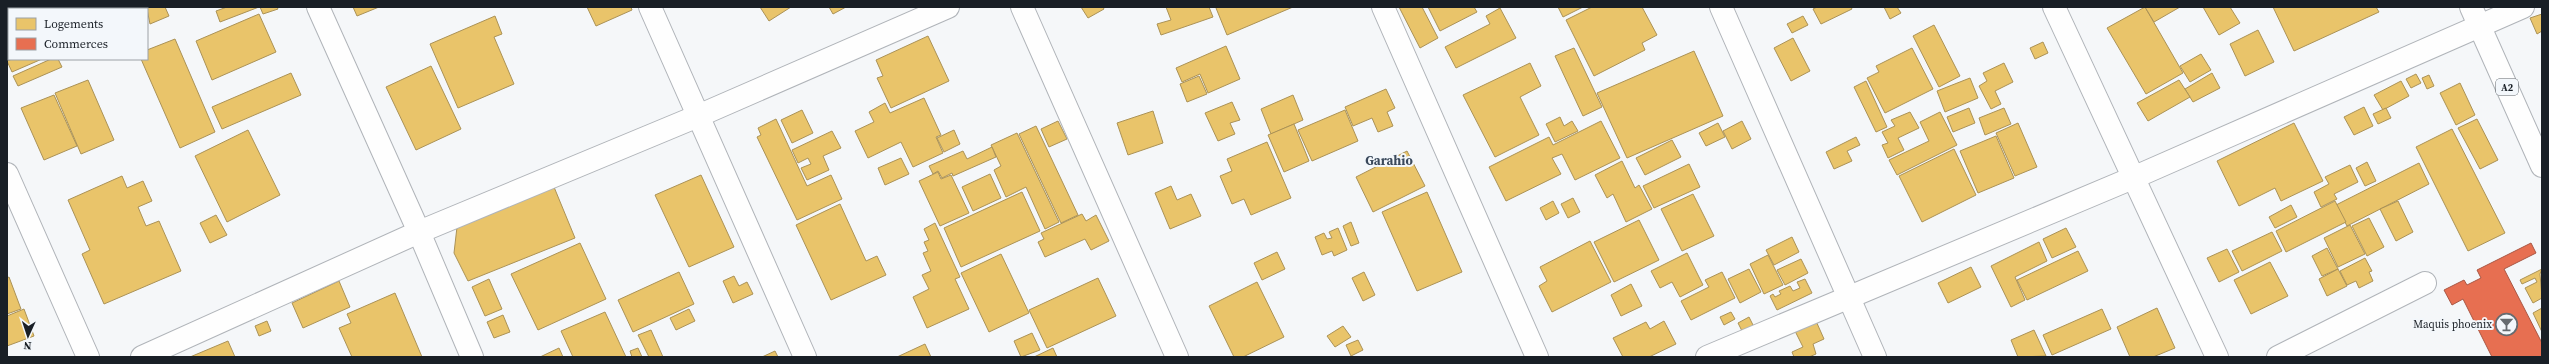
<svg xmlns="http://www.w3.org/2000/svg" width="2549" height="364" viewBox="0 0 2549 364" font-family="'Source Serif 4',serif">
<style>
.homes{fill:#e9c46a;stroke:#ab9256}
.shops{fill:#e76f51;stroke:#a95744}
.lines{fill:none;stroke-linecap:round;stroke-linejoin:round}
.street-casing{stroke:#b0b4b9;stroke-width:24}
.primary-casing{stroke:#b0b4b9;stroke-width:24}
.street{stroke:#fefefe;stroke-width:22}
.primary{stroke:#fefefe;stroke-width:22}
.labels{text-anchor:middle;dominant-baseline:central;stroke-width:4;stroke-linejoin:round;paint-order:stroke}
.shield{fill:#f3f7fb;stroke:#5a6066;stroke-width:1}
.shield-label{font-size:10px;font-weight:bold;fill:#191f26}
.poi-label{font-size:11px;fill:#191f26;stroke:#f3f7fb;text-anchor:end}
.quarter-label{font-size:13px;font-weight:bold;fill:#3b495b;stroke:#f3f7fb}
</style>
<rect width="100%" height="100%" fill="#f5f7f9"/>
<g class="homes">
<polygon points="7,7 40,7 41,9 9,9 9,49 7,50"/>
<polygon points="143,7 165,7 169,16 150,24 147,9"/>
<polygon points="227,7 259,7 220,22 216,11"/>
<polygon points="260,7 277,7 278,9 263,14"/>
<polygon points="353,7 379,7 357,16"/>
<polygon points="587,7 631,7 632,10 596,26"/>
<polygon points="760,7 791,7 769,21"/>
<polygon points="829,7 846,7 833,14"/>
<polygon points="1081,7 1103,7 1104,9 1088,18"/>
<polygon points="1166,7 1209,7 1213,17 1161,35 1157,24 1171,20"/>
<polygon points="1219,7 1293,7 1227,35 1216,8"/>
<polygon points="1399,7 1422,7 1438,38 1420,48"/>
<polygon points="1428,7 1474,7 1477,12 1440,31"/>
<polygon points="1558,7 1583,7 1563,17"/>
<polygon points="1592,7 1642,7 1657,35 1642,43 1645,50 1594,76 1566,20"/>
<polygon points="1817,7 1851,7 1852,9 1821,24 1813,9"/>
<polygon points="1884,7 1897,7 1901,13 1890,19"/>
<polygon points="2145,7 2183,73 2146,94 2107,28"/>
<polygon points="2145,7 2180,7 2154,22"/>
<polygon points="2203,7 2230,7 2240,23 2219,35"/>
<polygon points="2273,7 2376,7 2379,12 2294,51"/>
<polygon points="1500,8 1516,38 1456,68 1445,47 1490,24 1486,16"/>
<polygon points="259,14 276,52 212,80 196,41"/>
<polygon points="2542,14 2542,31 2537,34 2530,18"/>
<polygon points="495,16 502,34 494,37 514,84 458,108 430,44"/>
<polygon points="1803,16 1808,25 1792,33 1787,24"/>
<polygon points="1934,25 1960,76 1939,87 1913,36"/>
<polygon points="2258,30 2274,62 2245,76 2230,44"/>
<polygon points="928,36 949,81 891,108 877,78 883,76 876,60"/>
<polygon points="1793,38 1810,71 1791,81 1774,48"/>
<polygon points="175,39 215,132 180,148 141,59 147,59 147,50"/>
<polygon points="2043,42 2048,53 2035,59 2030,48"/>
<polygon points="1226,46 1240,79 1208,93 1200,74 1182,82 1176,68"/>
<polygon points="1574,48 1602,107 1583,116 1555,56"/>
<polygon points="1912,48 1933,89 1885,113 1867,78 1879,72 1876,66"/>
<polygon points="1694,51 1723,116 1627,158 1597,93"/>
<polygon points="2201,54 2211,70 2190,82 2180,66"/>
<polygon points="12,59 42,59 12,72 7,61"/>
<polygon points="51,59 58,59 62,67 18,86 13,76"/>
<polygon points="1530,63 1541,86 1520,97 1539,135 1495,157 1463,95"/>
<polygon points="2004,63 2013,82 1995,91 2001,104 1991,109 1979,86 1987,81 1983,73"/>
<polygon points="431,66 461,129 416,150 386,87"/>
<polygon points="291,73 301,95 222,129 212,107"/>
<polygon points="2212,73 2220,88 2193,102 2185,89"/>
<polygon points="2416,74 2421,83 2411,88 2406,79"/>
<polygon points="2429,75 2434,86 2427,89 2422,78"/>
<polygon points="1199,76 1207,94 1187,102 1180,84"/>
<polygon points="1970,78 1978,98 1945,112 1937,91"/>
<polygon points="88,80 114,140 81,154 55,93"/>
<polygon points="2179,80 2190,97 2148,121 2137,103"/>
<polygon points="1866,81 1887,127 1876,132 1854,87"/>
<polygon points="2401,81 2409,96 2383,110 2374,95"/>
<polygon points="2460,83 2475,115 2456,125 2440,93"/>
<polygon points="1386,89 1395,108 1387,112 1393,126 1378,132 1372,118 1353,126 1345,107"/>
<polygon points="54,95 77,146 44,160 21,108"/>
<polygon points="1293,95 1303,120 1271,134 1261,109"/>
<polygon points="924,98 941,135 936,137 943,153 913,167 901,142 868,158 855,131 874,122 869,112 885,103 890,113"/>
<polygon points="1232,102 1240,120 1230,123 1235,134 1218,141 1205,113"/>
<polygon points="2364,107 2373,126 2354,135 2344,117"/>
<polygon points="1969,108 1975,123 1953,132 1947,117"/>
<polygon points="2004,108 2011,124 1985,135 1979,118"/>
<polygon points="2386,108 2391,118 2378,124 2373,114"/>
<polygon points="802,110 813,133 792,143 781,120"/>
<polygon points="1345,110 1358,141 1312,161 1298,130"/>
<polygon points="1153,111 1163,143 1128,155 1117,123"/>
<polygon points="1910,112 1919,128 1898,138 1904,150 1888,158 1882,145 1888,143 1882,132 1895,126 1891,120"/>
<polygon points="1940,112 1957,145 1897,175 1889,160 1929,141 1920,122"/>
<polygon points="1560,117 1564,126 1572,121 1578,131 1555,142 1546,124"/>
<polygon points="776,119 807,186 831,175 842,199 797,220 757,137 761,135 758,128"/>
<polygon points="2477,119 2498,160 2480,169 2458,128"/>
<polygon points="1058,121 1067,139 1049,147 1041,129"/>
<polygon points="1601,121 1620,158 1575,180 1562,154 1552,158 1561,174 1506,201 1489,167 1549,137 1553,145"/>
<polygon points="1742,121 1751,139 1732,149 1723,131"/>
<polygon points="1718,123 1725,137 1706,146 1699,133"/>
<polygon points="2018,123 2037,167 2015,176 1996,133"/>
<polygon points="2294,123 2323,181 2281,201 2275,188 2239,206 2217,161"/>
<polygon points="1294,124 1309,161 1284,172 1268,135"/>
<polygon points="1036,126 1078,215 1061,223 1019,134"/>
<polygon points="2452,129 2505,233 2468,251 2416,147"/>
<polygon points="248,130 280,195 227,222 195,156"/>
<polygon points="954,130 960,144 944,152 937,138"/>
<polygon points="832,131 841,148 823,156 829,170 807,180 801,168 811,164 808,158 798,163 792,150"/>
<polygon points="1017,133 1059,222 1045,229 1026,187 1006,197 994,170 1001,166 991,145"/>
<polygon points="1996,136 2014,178 1978,193 1960,151"/>
<polygon points="1856,137 1860,145 1847,151 1852,161 1834,169 1826,152"/>
<polygon points="1672,140 1681,157 1645,175 1636,158"/>
<polygon points="1267,142 1291,198 1251,215 1244,199 1232,204 1220,176 1232,171 1227,159"/>
<polygon points="992,147 996,157 953,176 952,173 942,178 938,171 933,174 929,166 963,151 967,159"/>
<polygon points="1954,149 1976,195 1922,222 1899,176"/>
<polygon points="1407,151 1425,186 1373,212 1356,177"/>
<polygon points="901,158 909,174 885,185 878,168"/>
<polygon points="1622,161 1635,188 1639,185 1652,209 1626,222 1613,194 1607,198 1595,175"/>
<polygon points="2367,162 2376,181 2365,186 2356,168"/>
<polygon points="2419,163 2429,184 2347,226 2336,205"/>
<polygon points="1689,164 1700,187 1654,208 1643,186"/>
<polygon points="2350,165 2358,182 2334,194 2337,199 2321,207 2314,192 2329,184 2325,177"/>
<polygon points="938,172 941,179 951,175 969,213 940,226 919,181"/>
<polygon points="990,174 1001,198 973,211 962,187"/>
<polygon points="701,175 734,247 689,267 655,195"/>
<polygon points="122,176 127,188 143,181 152,201 138,207 146,226 159,221 181,271 104,304 82,254 90,250 68,200"/>
<polygon points="1171,186 1177,200 1191,194 1201,216 1170,229 1155,193"/>
<polygon points="554,187 575,238 468,281 454,253 457,227"/>
<polygon points="1022,192 1040,231 961,267 944,228"/>
<polygon points="1427,192 1462,272 1417,291 1382,212"/>
<polygon points="1693,194 1714,236 1682,251 1661,209"/>
<polygon points="1573,198 1580,212 1568,218 1561,204"/>
<polygon points="1553,201 1559,213 1546,220 1540,208"/>
<polygon points="2335,201 2346,222 2286,252 2276,231"/>
<polygon points="2398,201 2413,232 2396,241 2380,209"/>
<polygon points="840,204 866,261 877,256 886,275 831,300 796,225"/>
<polygon points="2291,205 2297,217 2275,228 2269,217"/>
<polygon points="1082,214 1086,221 1096,215 1109,241 1091,250 1085,239 1045,257 1038,242 1044,239 1041,233"/>
<polygon points="216,215 227,235 210,243 200,223"/>
<polygon points="2369,218 2384,247 2367,256 2352,226"/>
<polygon points="1639,220 1659,260 1614,282 1594,242"/>
<polygon points="1351,222 1359,243 1351,246 1343,226"/>
<polygon points="935,223 960,277 955,279 969,309 927,328 913,297 929,289 922,275 931,271 923,253 928,251 924,242 929,240 924,229"/>
<polygon points="2350,225 2365,254 2338,267 2324,238"/>
<polygon points="1338,228 1347,250 1334,256 1332,251 1322,255 1315,237 1324,233 1327,239 1332,238 1329,232"/>
<polygon points="2066,228 2076,247 2052,258 2043,239"/>
<polygon points="2272,232 2282,251 2242,271 2232,251"/>
<polygon points="1792,237 1799,252 1774,265 1766,250"/>
<polygon points="1590,241 1611,282 1552,312 1539,286 1547,281 1540,267"/>
<polygon points="2039,242 2047,261 2015,277 2025,300 2011,307 1991,266"/>
<polygon points="580,243 606,299 538,330 511,274"/>
<polygon points="2327,248 2338,269 2322,276 2312,256"/>
<polygon points="2227,249 2239,272 2219,282 2207,258"/>
<polygon points="2078,251 2088,271 2027,300 2017,280"/>
<polygon points="1277,252 1285,269 1262,280 1254,263"/>
<polygon points="1687,253 1703,285 1680,297 1672,282 1660,288 1651,271"/>
<polygon points="1001,254 1029,313 989,332 961,273"/>
<polygon points="1768,255 1783,285 1764,294 1750,264"/>
<polygon points="2365,258 2372,271 2369,272 2373,281 2359,288 2356,281 2347,285 2340,271"/>
<polygon points="1801,259 1808,273 1785,285 1777,270"/>
<polygon points="2270,262 2288,296 2251,314 2234,280"/>
<polygon points="1971,267 1981,287 1948,303 1938,283"/>
<polygon points="1749,269 1761,292 1740,303 1728,279"/>
<polygon points="2338,269 2347,286 2327,296 2319,279"/>
<polygon points="2542,269 2540,274 2542,298 2533,303 2525,288 2537,282 2535,278 2522,284 2520,280"/>
<polygon points="679,272 694,304 633,332 618,300"/>
<polygon points="1364,272 1375,295 1363,301 1352,278"/>
<polygon points="1722,272 1735,298 1691,320 1681,301 1709,287 1705,280"/>
<polygon points="734,276 739,286 747,282 753,294 733,303 723,281"/>
<polygon points="9,277 21,309 7,314 7,278"/>
<polygon points="1098,278 1116,316 1047,348 1029,310"/>
<polygon points="489,279 502,309 485,316 472,287"/>
<polygon points="1805,279 1812,293 1777,310 1770,296 1773,294 1775,297 1781,294 1779,291 1790,286 1793,291 1800,288 1797,282"/>
<polygon points="339,281 350,307 303,328 292,303"/>
<polygon points="1257,282 1284,337 1243,357 1234,357 1209,306"/>
<polygon points="1631,284 1642,306 1621,316 1611,295"/>
<polygon points="395,293 422,357 352,357 339,328 351,323 347,314"/>
<polygon points="2157,308 2175,348 2153,357 2130,357 2117,327"/>
<polygon points="2542,308 2542,332 2533,313"/>
<polygon points="24,309 34,336 7,346 7,316"/>
<polygon points="689,309 695,321 676,330 670,318"/>
<polygon points="2102,309 2111,329 2052,355 2043,335"/>
<polygon points="605,312 626,357 573,357 561,331"/>
<polygon points="1731,312 1735,319 1724,325 1720,317"/>
<polygon points="503,315 510,332 494,338 487,322"/>
<polygon points="1749,317 1755,329 1744,335 1738,323"/>
<polygon points="267,321 271,331 259,336 255,326"/>
<polygon points="1664,321 1676,344 1649,357 1623,357 1613,338 1646,322 1650,329"/>
<polygon points="1816,321 1824,339 1813,344 1816,354 1809,357 1794,357 1792,352 1803,347 1795,331"/>
<polygon points="1343,326 1351,337 1335,347 1327,336"/>
<polygon points="651,330 663,357 649,357 638,335"/>
<polygon points="2034,330 2046,356 2018,357 2011,340"/>
<polygon points="1032,333 1040,350 1021,357 1014,341"/>
<polygon points="1358,340 1363,350 1351,356 1346,345"/>
<polygon points="228,341 235,357 190,357"/>
<polygon points="925,344 931,357 897,357"/>
<polygon points="559,348 563,357 540,357"/>
<polygon points="638,348 642,357 632,357 630,351"/>
<polygon points="1053,348 1057,357 1034,357"/>
<polygon points="775,351 778,357 762,357"/>
</g>
<polygon class="shops" points="2531,243 2536,253 2504,269 2542,343 2542,357 2492,357 2463,299 2452,305 2444,290 2464,280 2467,285 2481,278 2477,270"/>
<g class="lines">
<defs>
<g id="street">
<polyline points="318,7 419,232 472,357"/>
<polyline points="650,7 805,357"/>
<polyline points="1022,7 1177,357"/>
<polyline points="1383,7 1537,357"/>
<polyline points="1721,7 1875,357"/>
<polyline points="2054,7 2217,357"/>
<polyline points="7,174 88,357"/>
<polyline points="142,357 419,232 698,116 948,7"/>
<polyline points="1707,357 2135,177 2523,7"/>
<polyline points="2278,357 2425,283"/>
</g>
<polyline id="primary" points="2471,7 2542,166"/>
</defs>
<use href="#street" class="street-casing"/>
<use href="#primary" class="primary-casing"/>
<use href="#street" class="street"/>
<use href="#primary" class="primary"/>
</g>
<defs>
<symbol id="bar-ring" viewBox="-11 -11 22 22"><circle r="9.5" fill="#f3f7fb" stroke="#666b70" stroke-width="1.5"/><path d="M-6-5H6L.8 .8V4.5H3.5V6h-7V4.5H-.8V.8Z" fill="#666b70"/></symbol>
</defs>
<g fill-rule="evenodd">
<use href="#bar-ring" x="2494" y="312" width="25" height="25"/>
</g>
<g class="labels">
<rect class="shield" x="2496" y="79" width="22" height="16" rx="3"/>
<g class="shield-label">
<text x="2507" y="87">A2</text>
</g>
<g class="poi-label">
<text x="2492" y="324">Maquis phoenix</text>
</g>
<g class="quarter-label">
<text x="1389" y="160">Garahio</text>
</g>
</g>
<rect width="2549" height="364" fill="none" stroke="#191f26" stroke-width="16"/>
<rect x="8" y="8" width="140" height="52" fill="#f3f7fb" stroke="#9ca1a6"/>
<rect x="16" y="18" width="20" height="12" fill="#e9c46a" stroke="#9ca1a6"/>
<text x="44" y="28" font-size="12" fill="#191f26">Logements</text>
<rect x="16" y="38" width="20" height="12" fill="#e76f51" stroke="#9ca1a6"/>
<text x="44" y="48" font-size="12" fill="#191f26">Commerces</text>
<g transform="translate(28 336) rotate(183)" stroke="#f3f7fb" stroke-width="3" paint-order="stroke">
<path d="M0-3L7 15L0 10L-7 15Z" fill="#191f26"/>
<text y="-6" font-size="11" font-weight="bold" text-anchor="middle" fill="#191f26">N</text>
</g>
</svg>
